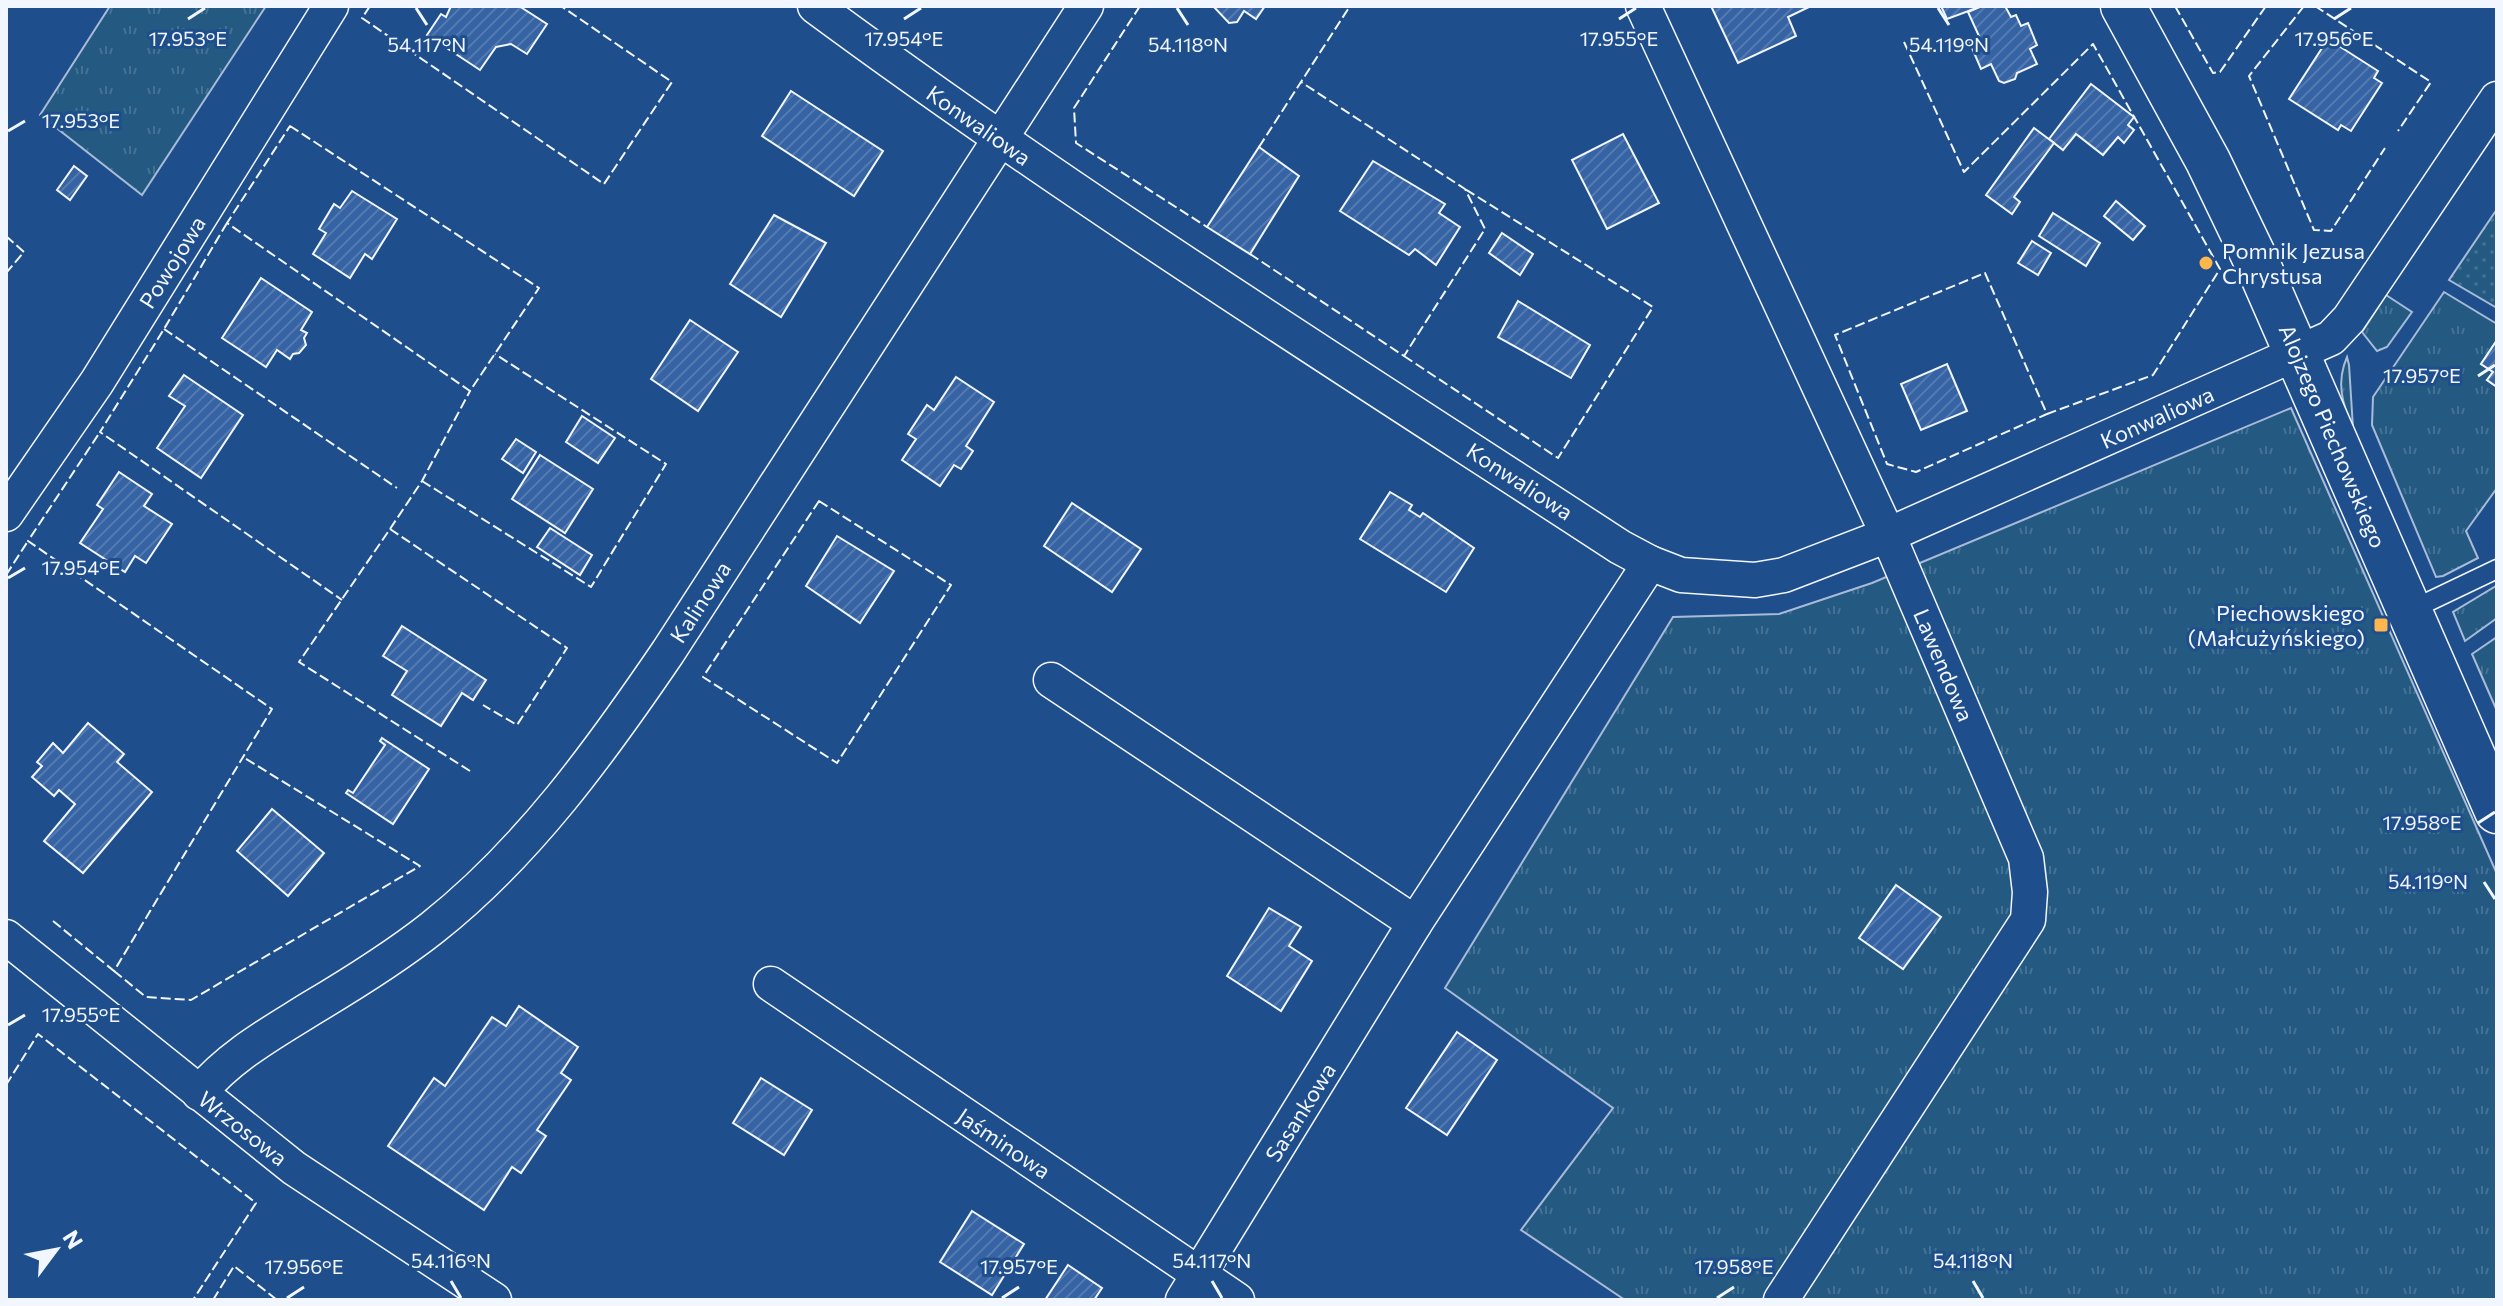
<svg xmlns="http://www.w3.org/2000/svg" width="2503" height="1306" viewBox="0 0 2503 1306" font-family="Commissioner,sans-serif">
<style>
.grass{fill:url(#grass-tufts);stroke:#a8bbd7;stroke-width:2}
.park{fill:url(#park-dots);stroke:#a8bbd7;stroke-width:2}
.building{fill:url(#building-hatch);stroke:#f2f6ff;stroke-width:2}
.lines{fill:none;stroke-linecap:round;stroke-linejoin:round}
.service-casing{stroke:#f2f6ff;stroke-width:21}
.minor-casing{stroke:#f2f6ff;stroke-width:37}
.tertiary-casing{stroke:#f2f6ff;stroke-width:47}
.service{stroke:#1f4e8c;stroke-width:18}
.minor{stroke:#1f4e8c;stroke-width:34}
.tertiary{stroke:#1f4e8c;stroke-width:44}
.fence{stroke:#f2f6ff;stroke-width:2;stroke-dasharray:10 4;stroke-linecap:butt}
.ticks{fill:none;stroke:#f2f6ff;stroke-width:3}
.poi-dot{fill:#ffb74d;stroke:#1f4e8c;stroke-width:3}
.labels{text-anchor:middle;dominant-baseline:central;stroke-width:6;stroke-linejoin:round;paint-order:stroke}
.street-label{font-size:22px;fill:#f2f6ff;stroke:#1f4e8c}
.poi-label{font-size:22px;fill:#f2f6ff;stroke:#1f4e8c;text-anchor:start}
.ticks-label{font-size:20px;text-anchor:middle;fill:#f2f6ff;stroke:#1f4e8c;stroke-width:6;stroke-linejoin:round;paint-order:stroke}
</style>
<defs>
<pattern id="grass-tufts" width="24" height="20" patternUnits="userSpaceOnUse" patternTransform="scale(2)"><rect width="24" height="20" fill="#245a82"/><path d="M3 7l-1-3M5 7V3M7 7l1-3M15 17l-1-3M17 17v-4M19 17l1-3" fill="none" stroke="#447295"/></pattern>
<pattern id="park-dots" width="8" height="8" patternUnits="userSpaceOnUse" patternTransform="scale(2)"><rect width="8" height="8" fill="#245a82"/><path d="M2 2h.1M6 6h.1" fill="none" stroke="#447295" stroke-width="1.8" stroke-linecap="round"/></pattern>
<pattern id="building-hatch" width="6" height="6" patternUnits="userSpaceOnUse" patternTransform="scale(2)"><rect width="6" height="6" fill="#3563a3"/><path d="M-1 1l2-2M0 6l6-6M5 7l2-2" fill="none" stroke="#537ab1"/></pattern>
</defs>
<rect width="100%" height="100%" fill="#1f4e8c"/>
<g class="grass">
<polygon points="110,6 266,6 142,195 40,115"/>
<polygon points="2444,292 2497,324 2497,340 2481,364 2493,372 2487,380 2497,387 2497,488 2466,531 2478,558 2443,576 2436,577 2372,425 2373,397"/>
<polygon points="2386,295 2412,312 2387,347 2377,351 2362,332"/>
<path d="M 2347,357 L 2349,365 L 2353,428 C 2342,404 2336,382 2347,357 Z"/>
<polygon points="2291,408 2497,874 2497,1300 1625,1300 1521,1230 1613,1108 1445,988 1673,617 1779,614 1872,583"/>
<polygon points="2496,586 2497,618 2465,641 2453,612"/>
<polygon points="2497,637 2497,711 2472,654"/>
</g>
<polygon class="park" points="2495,212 2497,214 2497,308 2449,280"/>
<g class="building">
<polygon points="451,6 519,6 547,24 527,54 511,44 496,47 480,70 427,35 441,14 446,17"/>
<polygon points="1213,6 1265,6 1256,19 1244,11 1237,22 1229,23"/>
<polygon points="1711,6 1811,6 1788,17 1796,36 1738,63"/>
<polygon points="1941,6 1982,6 1947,19"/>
<polygon points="1982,6 2005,6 2011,17 2016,15 2021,26 2028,23 2037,45 2030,49 2037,64 2017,73 2015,79 2004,83 1999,81 1991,64 1981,69 1969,41 1979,36 1968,12"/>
<polygon points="2328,39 2378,71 2374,78 2382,83 2351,131 2341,125 2338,130 2289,99"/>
<polygon points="2091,84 2134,117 2128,125 2134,130 2124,143 2118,137 2103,155 2076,134 2063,150 2049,139"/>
<polygon points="791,91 883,151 854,196 762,136"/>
<polygon points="2034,128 2054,143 2014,197 2020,202 2012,214 1986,195"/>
<polygon points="1623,134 1659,203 1607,229 1572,160"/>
<polygon points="1259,147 1299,176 1250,254 1207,227"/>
<polygon points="1373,161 1445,204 1439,213 1460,227 1436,265 1415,249 1409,255 1340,211"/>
<polygon points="74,166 87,176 70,200 57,190"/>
<polygon points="352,191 397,219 372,259 365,254 350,278 313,254 326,233 319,229 334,204 340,208"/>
<polygon points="2116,201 2145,226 2133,240 2104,216"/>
<polygon points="2053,213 2100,243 2086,266 2039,236"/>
<polygon points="774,215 826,243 781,317 730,284"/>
<polygon points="1502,233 1533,254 1520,275 1489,253"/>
<polygon points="2032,241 2051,253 2038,275 2018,263"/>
<polygon points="261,278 312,312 301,330 307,333 304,338 306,345 299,353 293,354 290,359 277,350 266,367 222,338"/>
<polygon points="1518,301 1590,345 1571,378 1498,337"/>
<polygon points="690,320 738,352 698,411 651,379"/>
<polygon points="2497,340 2497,387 2487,380 2493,372 2481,364"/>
<polygon points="1947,364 1967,411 1921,430 1901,384"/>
<polygon points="184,375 243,415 201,478 157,448 185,406 169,396"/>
<polygon points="956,377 994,402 966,446 973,451 961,469 954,465 940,486 902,460 916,439 908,434 927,405 934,410"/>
<polygon points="582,416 615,438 598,463 566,442"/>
<polygon points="516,439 536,452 523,473 502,459"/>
<polygon points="540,455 593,489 565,533 512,499"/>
<polygon points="119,472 152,494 144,506 172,524 146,563 135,556 125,572 80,543 103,509 97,505"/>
<polygon points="1390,492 1412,505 1409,510 1420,517 1423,513 1474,548 1446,592 1360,539"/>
<polygon points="1072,503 1141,549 1112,592 1044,546"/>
<polygon points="550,528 592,555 580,575 537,547"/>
<polygon points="837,536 894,571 860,623 806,586"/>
<polygon points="402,626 486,680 473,700 462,693 441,726 392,695 407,671 383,656"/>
<polygon points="88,723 124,754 117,762 152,792 83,873 44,841 75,804 59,790 54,796 32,777 42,766 37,762 53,743 63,753"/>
<polygon points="382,738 429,769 393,824 346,793 348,790 353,793 385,745 380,741"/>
<polygon points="272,809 324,853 288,896 237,851"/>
<polygon points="1896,885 1941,917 1903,969 1859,938"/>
<polygon points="1269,908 1301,927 1289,946 1312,961 1281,1011 1227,976"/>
<polygon points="519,1006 578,1047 561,1073 571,1080 537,1130 546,1136 521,1173 512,1167 484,1210 388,1146 434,1078 445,1086 492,1017 506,1026"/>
<polygon points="1457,1032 1497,1060 1447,1135 1406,1108"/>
<polygon points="761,1078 812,1110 784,1155 733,1123"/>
<polygon points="972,1211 1024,1244 992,1295 940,1262"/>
<polygon points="1068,1265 1102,1288 1094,1300 1045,1300"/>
</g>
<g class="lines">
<defs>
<polyline id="service" points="2409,611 2497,569"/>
<g id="minor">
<path d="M 815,6 C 1075,198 1349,370 1620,547 L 1650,563 L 1681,575 L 1755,580 L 1784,575 L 1888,535 L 2331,338 L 2349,319 L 2497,99"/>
<polyline points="1643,6 1888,535 2026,858 2030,892 2028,920 1781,1300"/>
<polyline points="6,514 97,382 331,6"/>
<polyline points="1051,680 1415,923"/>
<polyline points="6,937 294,1168 494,1300"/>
<polyline points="771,984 1237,1300"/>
<path d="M 199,1093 C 230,1056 270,1034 310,1009 C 352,984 394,958 432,928 C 527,853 600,752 668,652 L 1086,6"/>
<polyline points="1183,1300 1415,923 1650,563"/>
</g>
<polyline id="tertiary" points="2123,6 2208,161 2258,265 2497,811"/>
</defs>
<use href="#service" class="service-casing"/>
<use href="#minor" class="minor-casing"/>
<use href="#tertiary" class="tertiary-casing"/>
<use href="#service" class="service"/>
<use href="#minor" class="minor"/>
<use href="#tertiary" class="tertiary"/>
<g class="fence">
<polyline points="370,6 362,18 604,184 672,82 561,6"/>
<polyline points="1140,6 1074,108 1076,143 1207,227"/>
<polyline points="2175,6 2213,73 2220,72 2266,6"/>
<polyline points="2304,6 2249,76 2314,230 2331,231 2385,148"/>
<polyline points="2315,6 2431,82 2398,131"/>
<polyline points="1904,42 1964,172 2093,44 2220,269 2153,375 2047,414 1985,273 1835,335 1887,464 1916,472 2047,414"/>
<polygon points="290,126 539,288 470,391 227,223"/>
<polyline points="1259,147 1350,6"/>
<polyline points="227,223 164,329 100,432 342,600"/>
<polyline points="6,236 24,252 6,273"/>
<polyline points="1250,254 1404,356 1485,229 1465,189 1301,82"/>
<polyline points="164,329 397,488"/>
<polyline points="1404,356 1558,458 1653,307 1465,189"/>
<polyline points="422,481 591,587 666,464 495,354"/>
<polygon points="819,501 951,585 837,763 703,677"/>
<polyline points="390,529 422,481 470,391"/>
<polyline points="6,575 28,541"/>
<polyline points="470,771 299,662 390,529 567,648 517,725 483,705"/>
<polyline points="53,921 114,971 272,709 28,541 100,432"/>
<polyline points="114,971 146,997 191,1000 420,866 243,757"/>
<polyline points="6,1085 38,1034 256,1203 193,1300"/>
<polyline points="213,1300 234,1266 277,1300"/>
</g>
</g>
<path class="ticks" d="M 416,8 L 427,25M 1177,8 L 1188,25M 1938,8 L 1949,25M 188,19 L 205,8M 904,19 L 921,8M 1619,19 L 1636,8M 2334,19 L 2351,8M 8,131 L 25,121M 2478,376 L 2495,365M 8,578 L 25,568M 2478,823 L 2495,812M 2484,882 L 2495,899M 8,1025 L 25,1015M 451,1281 L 461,1298M 1212,1281 L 1222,1298M 1973,1281 L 1983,1298M 287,1298 L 304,1287M 1002,1298 L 1019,1287M 1717,1298 L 1734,1287"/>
<g class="poi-dot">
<circle cx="2206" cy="263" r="8"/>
<rect x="2373" y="617" width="16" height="16" rx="4"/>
</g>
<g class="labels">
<g class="street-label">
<text transform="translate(979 125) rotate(35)">Konwaliowa</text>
<text transform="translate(172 262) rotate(-58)">Powojowa</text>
<text transform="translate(2157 417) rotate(-24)">Konwaliowa</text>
<text transform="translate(2333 436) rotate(67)">Alojzego Piechowskiego</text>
<text transform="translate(1520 481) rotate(33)">Konwaliowa</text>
<text transform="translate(700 602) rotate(-57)">Kalinowa</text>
<text transform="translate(1944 665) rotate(67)">Lawendowa</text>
<text transform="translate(1300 1112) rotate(-58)">Sasankowa</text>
<text transform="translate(243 1128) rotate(38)">Wrzosowa</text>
<text transform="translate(1004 1143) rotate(34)">Jaśminowa</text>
</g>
<g class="poi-label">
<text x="2222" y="250">Pomnik Jezusa<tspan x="2222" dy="25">Chrystusa</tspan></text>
<text x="2365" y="612" text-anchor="end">Piechowskiego<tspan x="2365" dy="25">(Małcużyńskiego)</tspan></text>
</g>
</g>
<g class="ticks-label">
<text x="904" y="46">17.954°E</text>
<text x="1619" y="46">17.955°E</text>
<text x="2334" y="46">17.956°E</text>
<text x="188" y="46">17.953°E</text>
<text x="427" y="52">54.117°N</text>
<text x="1188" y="52">54.118°N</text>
<text x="1949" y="52">54.119°N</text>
<text x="81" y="128">17.953°E</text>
<text x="2422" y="383">17.957°E</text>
<text x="81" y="575">17.954°E</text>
<text x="2422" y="830">17.958°E</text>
<text x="2428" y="889">54.119°N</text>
<text x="81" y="1022">17.955°E</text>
<text x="451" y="1268">54.116°N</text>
<text x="1212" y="1268">54.117°N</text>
<text x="1973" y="1268">54.118°N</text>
<text x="304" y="1274">17.956°E</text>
<text x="1019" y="1274">17.957°E</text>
<text x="1734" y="1274">17.958°E</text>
</g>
<rect width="2503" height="1306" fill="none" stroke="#f2f6ff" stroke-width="16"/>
<g transform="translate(56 1250) rotate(58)" stroke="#1f4e8c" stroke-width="6" paint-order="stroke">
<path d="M0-6L14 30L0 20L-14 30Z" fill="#f2f6ff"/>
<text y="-12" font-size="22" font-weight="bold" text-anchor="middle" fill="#f2f6ff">N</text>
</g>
</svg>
